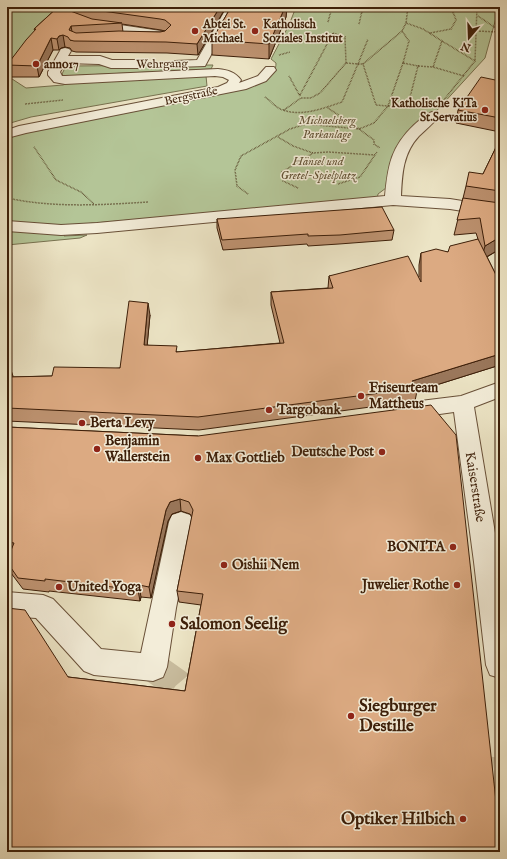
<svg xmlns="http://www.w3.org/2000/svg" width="507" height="859" viewBox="0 0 507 859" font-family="'IM FELL English',serif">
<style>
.green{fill:#b4c597;stroke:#787250}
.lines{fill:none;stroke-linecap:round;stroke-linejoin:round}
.minor-tunnel{stroke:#c9bd9f;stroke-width:30;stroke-dasharray:30 15;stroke-linecap:butt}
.minor-casing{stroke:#695038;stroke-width:2}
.path{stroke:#3d1f09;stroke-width:1.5;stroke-dasharray:0.5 1;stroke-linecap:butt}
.minor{fill:#f3edd9;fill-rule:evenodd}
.path-bridge{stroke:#3d1f09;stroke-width:1.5;stroke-dasharray:0.5 1;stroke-linecap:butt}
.wall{fill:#bd9270;stroke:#3d1f09;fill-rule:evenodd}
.shaded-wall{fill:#9a775b;stroke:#3d1f09}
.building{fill:#dcaa82;stroke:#3d1f09}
.poi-dot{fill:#8f2418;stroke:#f3edd9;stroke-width:1.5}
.labels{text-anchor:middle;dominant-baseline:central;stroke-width:3;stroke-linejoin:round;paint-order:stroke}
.far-poi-label{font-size:12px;font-weight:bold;fill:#3d1f09;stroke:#f3edd9;text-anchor:start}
.far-street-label{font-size:12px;fill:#3d1f09;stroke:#f3edd9}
.far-park-label{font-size:12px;font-style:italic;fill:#615134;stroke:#f3edd9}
.poi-label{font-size:14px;font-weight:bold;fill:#3d1f09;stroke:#f3edd9;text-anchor:start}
.street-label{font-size:14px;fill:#3d1f09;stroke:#f3edd9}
.near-poi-label{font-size:17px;font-weight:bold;fill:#3d1f09;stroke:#f3edd9;text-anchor:start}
</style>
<rect width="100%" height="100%" fill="#ece4c5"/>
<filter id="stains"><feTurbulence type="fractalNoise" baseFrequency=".005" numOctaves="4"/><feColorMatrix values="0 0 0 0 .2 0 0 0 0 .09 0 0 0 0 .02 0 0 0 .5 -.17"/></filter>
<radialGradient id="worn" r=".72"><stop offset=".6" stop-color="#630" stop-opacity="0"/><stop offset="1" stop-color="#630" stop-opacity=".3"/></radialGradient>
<g class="green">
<polygon points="7,7 71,7 9,77 26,88 63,85 68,83 206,76 207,86 31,117 7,124"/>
<path d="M 296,7 L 499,7 L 485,58 L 429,119 L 399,148 L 386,188 L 378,194 L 377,199 L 83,224 L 62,225 L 7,222 L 7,139 L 19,133 L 267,79 C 273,75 276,70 276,63 L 271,59 L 289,25 Z"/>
<polygon points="213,65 211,69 64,76 62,74 66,66"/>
<polygon points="7,229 65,233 64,236 87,235 80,238 7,245"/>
</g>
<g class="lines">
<g class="minor-tunnel">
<polyline points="153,667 177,684 202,714"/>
<polyline points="463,768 500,773"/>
</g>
<defs>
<g id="minor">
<polygon points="227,7 237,7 205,66 175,67 173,64 175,61 197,60"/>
<polygon points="93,21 161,31 165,32 170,36 165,41 151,43 147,42 145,40 147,38 154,36 89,26 88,24 89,22"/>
<path d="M 65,48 L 69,49 L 71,51 L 68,56 L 100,56 L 112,60 L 139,60 L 143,61 L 145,64 L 143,67 L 139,68 L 111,68 L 99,64 L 65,63 L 60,72 L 62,76 L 65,76 L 218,69 C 228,70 235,72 241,80 L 239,83 L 258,76 L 266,67 L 274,67 L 276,70 L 266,81 L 246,89 L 26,133 L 7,138 L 7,130 L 19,126 L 218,87 L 227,83 L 229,80 L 223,77 L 215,76 L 65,84 L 54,82 L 48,75 L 48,72 L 61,49 Z"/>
<path d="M 432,112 L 437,113 L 439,116 C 433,124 425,130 419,136 C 403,153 402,174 401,196 L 450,199 L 500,207 L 500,217 L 450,209 L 393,205 L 97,233 L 61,235 L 7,231 L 7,221 L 61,225 L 97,223 L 385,196 C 388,165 391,147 414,125 C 420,120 425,114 432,112 Z"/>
<polygon points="500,382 500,397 474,407 500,563 500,678 490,675 486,665 474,562 454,412 404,419 396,416 393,411 396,406 404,403 461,396"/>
<polygon points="181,512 190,515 193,522 176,608 167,667 163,677 153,681 94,675 84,671 36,618 7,616 7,592 43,595 53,599 101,649 141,653 169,522 172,515"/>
</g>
</defs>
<use href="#minor" class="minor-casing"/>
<g class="path">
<polyline points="435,7 443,9 449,8 448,7"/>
<polyline points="7,14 15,7"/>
<polyline points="478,16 500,31"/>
<polyline points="328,22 332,7"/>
<polyline points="406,23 423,29 442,41 433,67 418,66"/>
<polyline points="359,24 363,7"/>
<polyline points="402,31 409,41 403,63"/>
<polyline points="476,31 498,32"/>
<polyline points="430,33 451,29 456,20 453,12 443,9"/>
<polyline points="442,41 475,61"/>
<polyline points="279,55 290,52"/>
<polyline points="346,63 358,64 368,39"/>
<polygon points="403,63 418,66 408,105 388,106"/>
<polyline points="363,64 402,31 406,23 408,7"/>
<polyline points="433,67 464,76"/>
<polyline points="289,76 300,96"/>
<path d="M 265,97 C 271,101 276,108 283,110 C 302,117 324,108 342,102 L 358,64 L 363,64 L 376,105 L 388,106 L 374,123 L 359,129 L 328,108"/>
<polyline points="443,101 475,61 477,7"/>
<polyline points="25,104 63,100"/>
<polyline points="284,110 301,98 311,98 320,93 346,63 345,37 333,33 300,95"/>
<polyline points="278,137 293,146 313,153"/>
<polyline points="34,147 56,180 81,192 94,204"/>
<polyline points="338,184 360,177 377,152"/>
<polyline points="298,188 283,181 282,172 313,153 328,152 375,155"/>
<polyline points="248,194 237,186 235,170 241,156 290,129 306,124 359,129 374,140 374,144 380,148"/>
<path d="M 7,198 C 54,208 100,205 148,202"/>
</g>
<use href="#minor" class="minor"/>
<polyline class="path-bridge" points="219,21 225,22"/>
</g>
<g class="wall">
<path d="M 58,7 L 226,7 L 198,55 L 167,53 L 76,52 L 72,51 L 70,48 L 65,47 L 61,48 L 59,50 L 53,50 L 39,77 L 9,77 L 7,65 L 35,31 L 34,29 ZM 122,24 L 161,30 L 165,31 L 160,32 L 123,32 Z"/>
<polygon points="231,7 287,7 286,17 269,59 212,55 212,40"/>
<polygon points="500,81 500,132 456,123 458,110"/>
<polygon points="500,139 500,249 487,257 500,283 500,365 417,391 415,401 199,430 7,421 7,364 13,377 52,376 120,368 150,315 147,345 178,352 280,343 271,305 271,292 328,288 329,276 419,277 419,265 421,253 448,252 478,239 476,233 454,235 466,186 483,174"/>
<polygon points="217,219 394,230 392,240 339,244 308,246 307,244 223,250 217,228"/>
<polygon points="7,427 198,436 494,783 68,677 185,691 201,605 179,602 177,591 192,517 190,514 181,511 172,514 168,521 151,598 141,597 140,601 49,591 49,592 23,589 11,573 7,562 9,553 7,553"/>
</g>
<g class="shaded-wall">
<polygon points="65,7 72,7 72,13 67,20"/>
<polygon points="220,7 226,7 198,55 197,44"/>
<polygon points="285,7 287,7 286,17 269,59 269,44"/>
<polygon points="71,26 73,37 71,41 69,30"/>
<polygon points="63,35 65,47 61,48 59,50 57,39 59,36"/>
<polygon points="51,38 53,50 39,77 37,66"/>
<polygon points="500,237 500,249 481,260 485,246"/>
<polygon points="148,303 150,315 146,358 144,345"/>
<polygon points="500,354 500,365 417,391 418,388 412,381"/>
<polygon points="9,364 13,376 9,389 7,383 7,371"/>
<polygon points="180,499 181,511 172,514 168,521 151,598 149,587 166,510 170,502"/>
<polygon points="139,585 141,597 140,601 138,590"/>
</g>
<g class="building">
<polygon points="58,7 65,7 65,9 92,19 122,23 71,26 69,30 76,33 119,31 160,32 165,31 171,25 165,20 160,19 95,10 86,7 220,7 197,44 166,42 74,41 70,40 68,37 63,35 59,36 57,39 51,38 37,66 7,65 26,40 36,29 34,29"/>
<polygon points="231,7 285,7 269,44 212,40"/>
<polygon points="481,77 500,81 500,118 458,110"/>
<polygon points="500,139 500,191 466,186 469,172 483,174"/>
<polygon points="463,198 500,203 500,237 485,246 480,218 457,220"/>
<polygon points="382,207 394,230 340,235 308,236 308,234 222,240 217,219"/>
<polygon points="478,239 500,283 500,354 412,381 418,388 198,417 7,408 7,377 52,376 54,367 120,368 129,301 148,303 144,345 177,346 176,352 284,343 271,292 333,288 329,276 408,256 421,282 421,253 436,249 448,252 450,246"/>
<polygon points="7,364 9,364 7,371"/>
<polygon points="431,405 456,435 494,783 500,838 500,852 7,852 7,608 25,610 68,677 185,691 203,594 177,591 193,510 189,502 180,499 170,502 166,510 149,587 139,585 138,590 45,579 45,581 18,578 7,562 7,560 14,543 7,542 7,427 198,436"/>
</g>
<g class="poi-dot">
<circle cx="195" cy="31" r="4"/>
<circle cx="255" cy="31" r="4"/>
<circle cx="36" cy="64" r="4"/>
<circle cx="485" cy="110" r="4"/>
<circle cx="361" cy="396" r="4"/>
<circle cx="269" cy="410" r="4"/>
<circle cx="82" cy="423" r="4"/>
<circle cx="97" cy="449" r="4"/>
<circle cx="382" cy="452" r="4"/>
<circle cx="198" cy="458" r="4"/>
<circle cx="453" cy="547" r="4"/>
<circle cx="224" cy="565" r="4"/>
<circle cx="457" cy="585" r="4"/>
<circle cx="59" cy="587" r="4"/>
<circle cx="172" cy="624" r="4"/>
<circle cx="351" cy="716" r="4"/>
<circle cx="463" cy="819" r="4"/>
</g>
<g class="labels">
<g class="far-poi-label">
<text x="203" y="24">Abtei St.<tspan x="203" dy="14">Michael</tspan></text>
<text x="263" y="24">Katholisch<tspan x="263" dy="14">Soziales Institut</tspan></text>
<text x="44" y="64">anno17</text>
<text x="477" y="103" text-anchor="end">Katholische KiTa<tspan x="477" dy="14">St.Servatius</tspan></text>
</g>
<g class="far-street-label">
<text transform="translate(162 64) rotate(-1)">Wehrgang</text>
<text transform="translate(191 96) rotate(-12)">Bergstraße</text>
</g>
<g class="far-park-label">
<text x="327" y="120">Michaelsberg<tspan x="327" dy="14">Parkanlage</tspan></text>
<text x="318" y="161">Hänsel und<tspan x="318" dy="14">Gretel-Spielplatz</tspan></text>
</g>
<g class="poi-label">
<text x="369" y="388">Friseurteam<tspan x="369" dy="16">Mattheus</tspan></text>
<text x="277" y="410">Targobank</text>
<text x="90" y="423">Berta Levy</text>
<text x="105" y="441">Benjamin<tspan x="105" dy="16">Wallerstein</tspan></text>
<text x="374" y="452" text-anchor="end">Deutsche Post</text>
<text x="206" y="458">Max Gottlieb</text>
<text x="445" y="547" text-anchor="end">BONITA</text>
<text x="232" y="565">Oishii Nem</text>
<text x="449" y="585" text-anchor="end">Juwelier Rothe</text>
<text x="67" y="587">United Yoga</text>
</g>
<g class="street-label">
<text transform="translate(475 487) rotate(81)">Kaiserstraße</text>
</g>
<g class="near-poi-label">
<text x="180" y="624">Salomon Seelig</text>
<text x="359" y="706">Siegburger<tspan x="359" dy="20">Destille</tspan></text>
<text x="455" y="819" text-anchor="end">Optiker Hilbich</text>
</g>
</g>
<rect width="507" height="859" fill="none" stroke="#ece4c5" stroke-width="24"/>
<rect x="8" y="8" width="491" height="843" fill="none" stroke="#3d1f09" stroke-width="2"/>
<rect x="12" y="12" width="483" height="835" fill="none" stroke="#3d1f09"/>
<g transform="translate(469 38) rotate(199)" stroke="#f3edd9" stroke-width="3" paint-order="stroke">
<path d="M0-3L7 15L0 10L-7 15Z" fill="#3d1f09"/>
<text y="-6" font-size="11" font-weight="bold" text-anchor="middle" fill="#3d1f09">N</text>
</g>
<rect width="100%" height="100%" filter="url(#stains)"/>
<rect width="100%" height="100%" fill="url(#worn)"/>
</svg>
